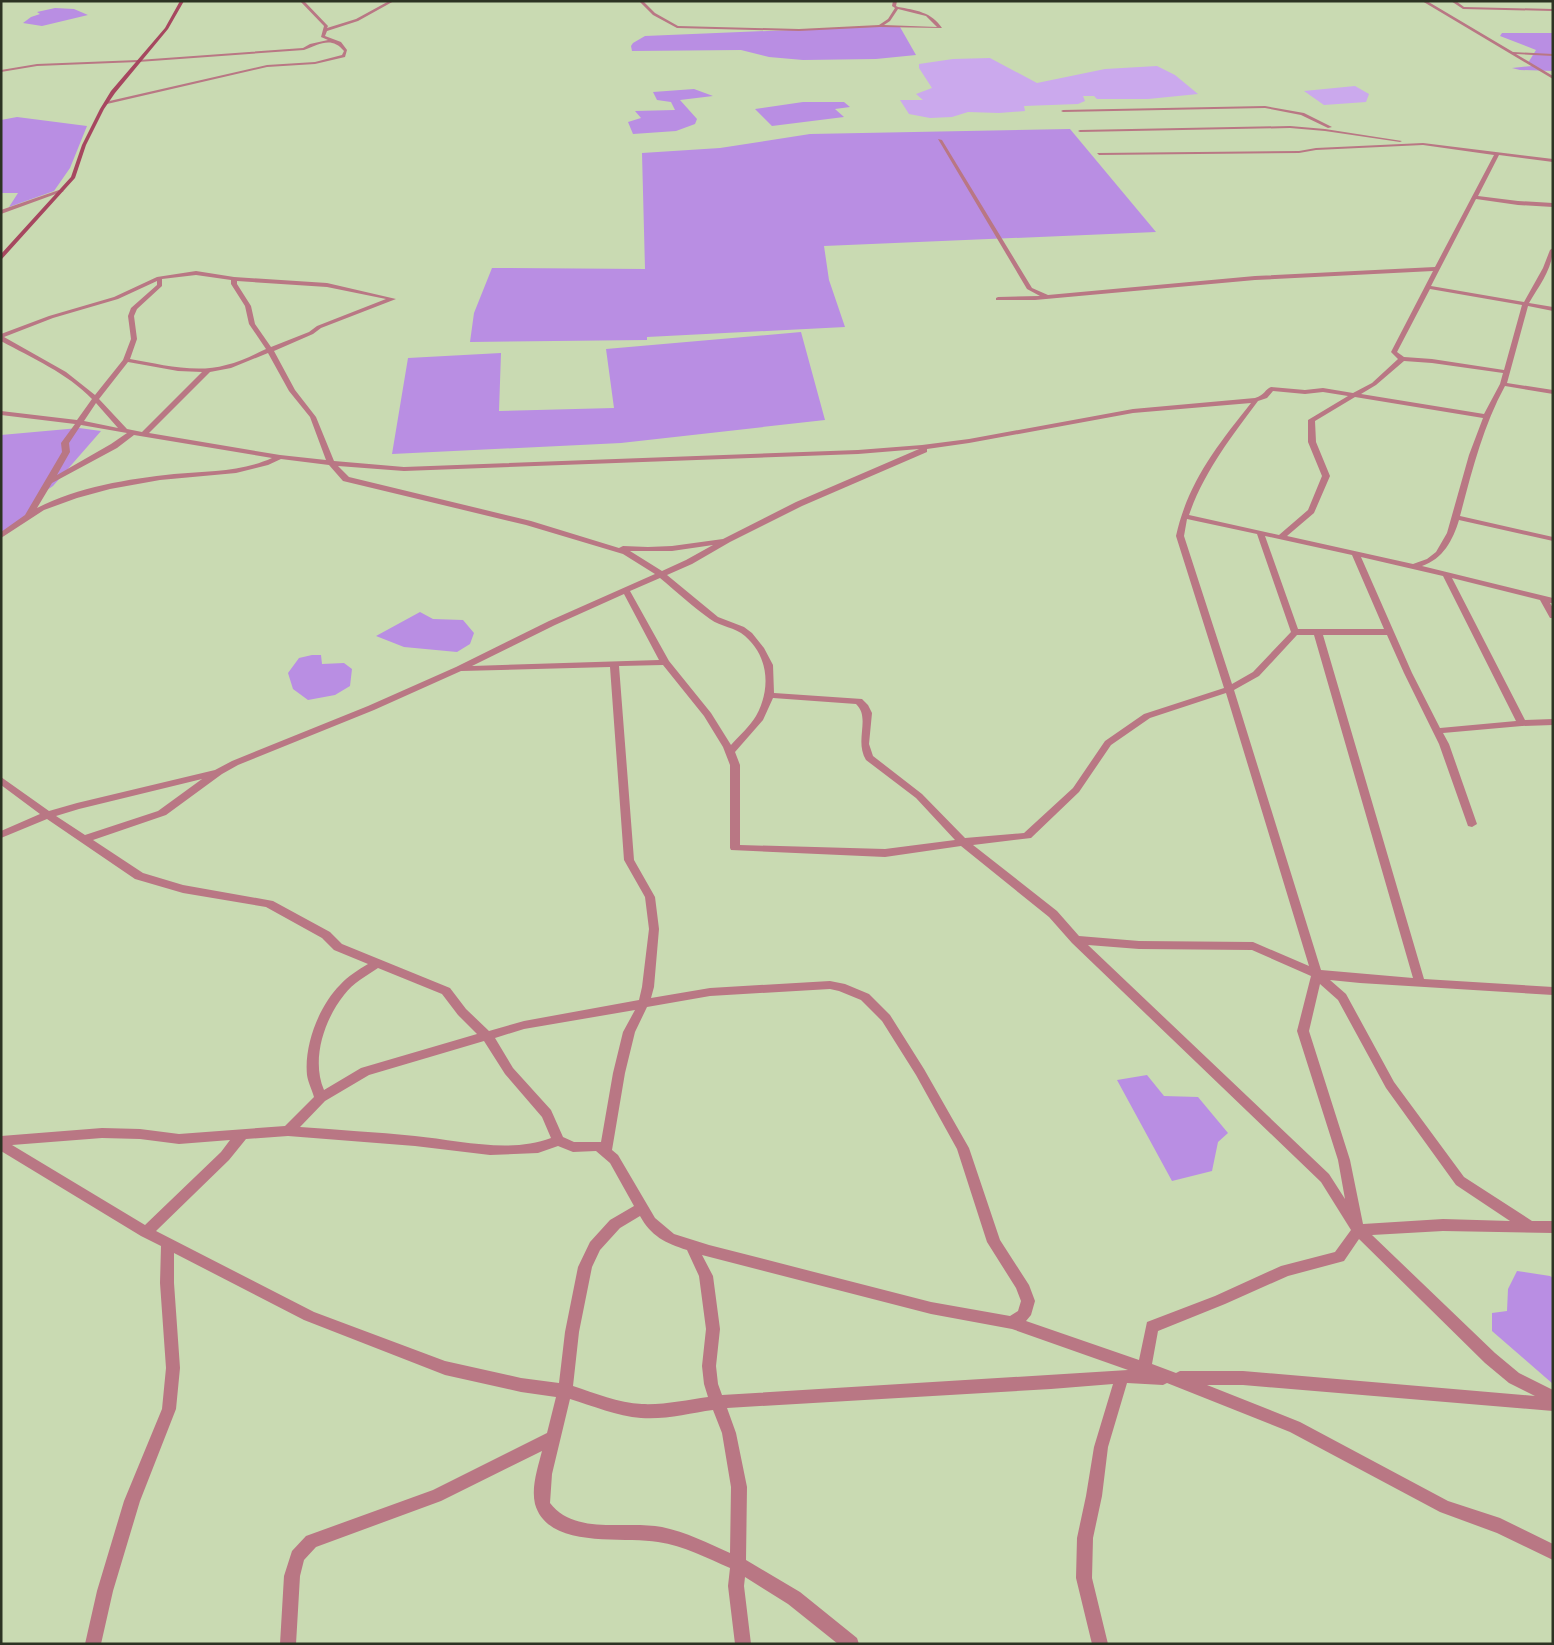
<svg xmlns="http://www.w3.org/2000/svg" width="1554" height="1645" viewBox="0 0 1554 1645" font-family="'IBM Plex Serif',serif">
<style>
.green{fill:#cba9ed}
.forest{fill:#b98ee3}
.lines{fill:none;stroke-linecap:round;stroke-linejoin:round}
.street{fill:#b97784;fill-rule:evenodd}
.secondary{fill:#a6475f;fill-rule:evenodd}
</style>
<rect width="100%" height="100%" fill="#c9dab2"/>
<g class="green">
<polygon points="990,58 1037,83 1105,69 1157,66 1175,75 1198,94 1148,99 1097,99 1094,96 1083,96 1085,101 1078,104 1024,106 1025,111 999,113 968,112 952,117 930,118 909,114 900,100 923,100 916,94 932,88 919,68 919,64 953,59"/>
<polygon points="1355,86 1369,94 1366,102 1324,105 1304,91"/>
</g>
<g class="forest">
<polygon points="55,8 74,9 88,15 42,26 23,23 31,17 40,14 37,12"/>
<polygon points="888,26 900,27 916,55 876,59 803,60 769,57 741,50 632,51 631,46 633,43 645,36"/>
<polygon points="1502,33 1553,33 1553,71 1520,70 1512,68 1532,66 1528,63 1536,50 1500,36"/>
<polygon points="694,89 713,96 680,100 697,119 695,124 676,131 633,134 628,122 641,118 635,111 675,110 671,102 657,100 653,92"/>
<polygon points="803,102 844,102 850,107 835,109 844,117 772,126 755,109"/>
<polygon points="17,117 87,126 70,168 54,191 9,207 18,193 1,193 1,120"/>
<polygon points="1070,129 1156,232 824,246 829,280 845,327 647,337 647,340 470,342 474,313 492,268 645,269 642,153 720,148 810,134"/>
<polygon points="801,332 825,420 621,443 392,454 408,358 501,353 499,411 614,408 606,349"/>
<polygon points="79,428 101,431 53,486 44,492 26,515 1,534 1,435"/>
<polygon points="420,612 433,619 463,620 474,633 470,644 457,652 404,647 376,636"/>
<polygon points="312,655 321,655 322,664 344,663 352,669 350,686 335,695 308,700 293,689 288,673 299,658"/>
<polygon points="1147,1075 1164,1096 1198,1097 1228,1133 1218,1142 1212,1171 1172,1181 1117,1080"/>
<polygon points="1517,1271 1550,1276 1553,1278 1553,1384 1492,1331 1492,1313 1507,1311 1508,1289"/>
</g>
<g class="lines">
<g class="street">
<path d="M 300,1 L 304,1 L 328,26 L 327,28 L 356,19 L 389,1 L 394,1 L 358,21 L 327,31 L 325,36 L 341,42 L 347,50 L 345,57 L 315,64 L 267,67 L 107,104 L 105,102 L 267,65 L 315,62 L 342,55 L 344,51 C 332,36 319,44 304,50 L 138,62 L 37,66 L 1,72 L 1,70 L 37,64 L 138,60 L 303,48 L 310,44 L 328,40 L 321,37 L 324,26 Z"/>
<path d="M 639,1 L 643,1 L 655,13 L 678,26 L 799,29 L 879,25 L 888,19 L 895,8 L 892,6 L 893,1 L 897,1 L 896,6 L 898,7 C 915,10 932,12 942,28 L 880,27 L 799,31 L 677,28 L 653,15 ZM 898,9 L 926,16 L 937,27 L 884,25 L 890,21 Z"/>
<polygon points="1422,1 1427,1 1513,52 1553,54 1553,56 1516,54 1553,76 1553,79"/>
<polygon points="1451,1 1456,1 1464,7 1553,9 1553,11 1463,9"/>
<polygon points="1265,106 1304,113 1332,127 1328,128 1301,115 1265,108 1063,112 1061,111 1063,110"/>
<polygon points="1290,126 1325,129 1402,141 1400,142 1325,131 1290,128 1080,132 1078,131 1080,130"/>
<path d="M 938,139 L 942,140 L 1032,288 L 1048,295 L 1255,276 L 1435,267 L 1494,155 L 1423,145 L 1316,150 L 1299,153 L 1099,155 L 1097,153 L 1299,151 L 1316,148 L 1423,143 L 1553,159 L 1553,162 L 1499,155 L 1478,196 L 1518,201 L 1553,203 L 1553,207 L 1518,205 L 1476,199 L 1431,286 L 1524,302 L 1543,268 L 1550,250 L 1553,248 C 1553,268 1539,286 1529,303 L 1553,307 L 1553,311 L 1528,306 L 1507,383 L 1553,390 L 1553,394 L 1505,386 C 1483,426 1472,471 1460,516 L 1553,537 L 1553,541 L 1459,520 C 1453,540 1443,559 1422,566 L 1553,598 L 1553,603 L 1550,603 L 1553,608 L 1553,618 L 1550,618 L 1540,600 L 1452,578 L 1525,720 L 1553,719 L 1553,725 L 1522,726 L 1443,733 L 1449,744 L 1477,824 L 1472,827 L 1468,826 L 1439,744 L 1404,673 L 1387,635 L 1323,635 L 1424,979 L 1553,987 L 1553,995 L 1360,983 L 1330,980 L 1346,994 L 1394,1082 L 1464,1177 L 1532,1221 L 1553,1221 L 1553,1233 L 1443,1231 L 1372,1235 L 1495,1353 L 1519,1373 L 1553,1390 L 1553,1411 L 1243,1385 L 1207,1385 L 1300,1422 L 1448,1501 L 1500,1518 L 1553,1544 L 1553,1560 L 1497,1533 L 1440,1512 L 1290,1432 L 1167,1383 L 1163,1385 L 1127,1383 L 1108,1447 L 1102,1496 L 1093,1538 L 1092,1578 L 1108,1644 L 1092,1644 L 1076,1578 L 1077,1538 L 1086,1496 L 1094,1447 L 1113,1384 L 1051,1389 L 727,1408 L 736,1433 L 747,1487 L 746,1560 L 800,1592 L 857,1638 L 859,1644 L 838,1644 L 788,1604 L 745,1577 L 744,1586 L 751,1644 L 735,1644 L 728,1586 L 730,1568 C 707,1558 684,1546 658,1542 C 623,1536 548,1550 535,1504 C 531,1487 538,1467 542,1451 L 441,1501 L 316,1547 L 304,1560 L 300,1576 L 296,1644 L 280,1644 L 284,1576 L 292,1551 L 306,1536 L 433,1490 L 547,1433 L 556,1397 L 521,1392 L 445,1375 L 304,1320 L 174,1253 L 174,1283 L 180,1368 L 176,1409 L 140,1501 L 113,1591 L 101,1644 L 85,1644 L 97,1591 L 124,1501 L 162,1409 L 166,1368 L 160,1283 L 161,1246 L 141,1236 L 1,1151 L 1,1136 L 102,1128 L 140,1129 L 179,1134 L 285,1126 L 314,1097 C 312,1090 308,1082 307,1075 C 304,1045 319,1006 340,985 C 348,976 358,970 368,964 L 334,950 L 322,938 L 266,907 L 183,893 L 135,879 L 47,819 L 1,838 L 1,831 L 40,814 L 1,785 L 1,777 L 49,811 L 77,803 L 215,770 L 232,761 L 368,706 L 456,667 L 549,621 L 655,574 L 623,554 L 526,525 L 343,481 L 329,465 L 281,459 L 268,465 L 236,473 L 160,480 L 110,489 L 77,498 L 44,510 L 1,538 L 1,532 L 25,515 L 62,452 L 61,443 L 75,424 L 1,415 L 1,411 L 77,420 L 92,399 C 67,373 32,358 1,341 L 1,334 L 49,316 L 114,297 L 157,277 L 196,271 L 234,277 L 327,283 L 396,299 L 321,328 L 313,334 L 274,351 L 295,390 L 316,417 L 334,461 L 404,467 L 858,450 L 922,445 L 969,439 L 1133,409 L 1255,398 C 1265,395 1265,389 1271,387 L 1305,390 L 1323,388 L 1353,393 L 1372,383 L 1398,359 L 1391,352 L 1433,271 L 1255,280 L 1035,300 L 996,300 L 996,298 L 998,297 L 1040,296 L 1027,289 ZM 196,275 L 231,280 L 231,284 L 245,306 L 249,324 L 266,349 C 253,355 240,362 226,365 C 195,374 160,364 130,359 L 137,339 L 134,316 L 137,309 L 162,286 L 162,279 ZM 157,281 L 157,285 L 131,308 L 128,316 L 131,339 L 123,360 L 95,395 L 66,372 L 4,337 L 53,318 L 118,299 ZM 237,281 L 327,287 L 386,299 L 317,326 L 309,332 L 271,347 L 255,324 L 251,306 L 237,284 ZM 1430,289 L 1522,305 L 1504,370 L 1432,359 L 1404,357 L 1397,352 ZM 268,353 L 289,391 L 310,417 L 326,460 L 280,455 L 149,433 L 210,372 L 231,368 ZM 1404,361 L 1432,363 L 1503,373 L 1500,384 L 1484,414 L 1361,394 L 1376,385 ZM 128,362 L 178,371 L 202,372 L 142,432 L 127,429 L 99,399 ZM 1273,391 L 1305,394 L 1323,392 L 1348,396 L 1308,420 L 1308,442 L 1322,476 L 1308,510 L 1279,535 L 1189,515 C 1204,472 1231,437 1258,401 L 1267,398 ZM 1355,397 L 1483,418 L 1469,455 L 1447,533 L 1436,552 L 1427,559 L 1413,564 L 1287,536 L 1314,513 L 1330,476 L 1316,442 L 1315,421 ZM 96,403 L 118,428 L 84,421 ZM 1251,403 C 1217,446 1188,482 1176,536 L 1224,688 L 1144,714 L 1105,741 L 1073,788 L 1024,833 L 965,838 L 922,794 L 873,756 L 869,744 L 872,713 L 868,705 L 862,699 L 774,693 L 773,665 L 764,648 L 752,633 L 744,627 L 718,617 L 667,575 L 692,564 L 730,542 L 802,506 L 927,452 L 927,449 L 969,443 L 1133,413 ZM 81,425 L 127,433 L 111,444 L 57,475 L 70,452 L 69,443 ZM 134,435 L 272,458 C 241,472 208,471 174,474 C 128,479 78,487 37,508 L 52,483 L 117,448 ZM 919,449 L 796,502 L 723,539 L 672,546 L 648,547 L 623,546 L 619,548 L 531,521 L 349,477 L 338,466 L 404,471 L 858,454 ZM 1187,519 L 1257,534 L 1291,632 L 1253,672 L 1232,684 L 1184,536 ZM 1265,536 L 1352,555 L 1384,629 L 1298,629 ZM 713,545 L 686,560 L 662,571 L 630,551 L 672,551 ZM 1361,557 L 1443,576 L 1516,721 L 1440,728 L 1412,673 ZM 660,578 C 677,592 693,607 710,619 C 721,627 735,627 745,636 C 769,657 771,689 756,716 C 750,726 739,736 731,745 L 711,713 L 669,661 L 630,591 ZM 624,594 L 659,660 L 472,666 L 555,625 ZM 1297,635 L 1314,635 L 1413,978 L 1321,970 L 1234,690 L 1259,676 ZM 663,665 L 704,716 L 723,747 L 730,765 L 730,848 L 731,850 L 885,857 L 961,846 L 1049,917 L 1072,943 L 1321,1182 L 1351,1230 L 1335,1252 L 1281,1266 L 1215,1296 L 1147,1322 L 1139,1360 L 1026,1321 L 1031,1315 L 1035,1301 L 1029,1285 L 1000,1240 L 969,1148 L 924,1069 L 890,1015 L 869,994 L 845,984 L 830,981 L 710,988 L 651,998 L 654,987 L 659,929 L 655,897 L 634,860 L 619,666 ZM 610,667 L 624,860 L 645,897 L 649,929 L 642,987 L 639,1000 L 524,1021 L 489,1031 L 466,1009 L 450,988 L 342,944 L 330,932 L 273,901 L 183,885 L 143,873 L 93,840 L 166,815 L 222,774 L 238,765 L 374,710 L 461,671 ZM 1226,693 L 1309,966 L 1253,942 L 1139,941 L 1079,936 L 1057,911 L 973,845 L 1031,838 L 1079,792 L 1111,745 L 1150,718 ZM 773,698 L 856,704 C 871,718 854,740 866,760 L 916,798 L 955,840 L 885,849 L 740,845 L 740,765 L 735,752 L 763,720 ZM 202,779 L 158,811 L 85,835 L 56,816 L 79,809 ZM 1088,945 L 1139,949 L 1252,950 L 1311,976 L 1297,1031 L 1338,1160 L 1345,1199 L 1329,1174 ZM 378,968 L 442,994 L 458,1015 L 477,1034 L 361,1068 L 324,1090 C 311,1060 324,1020 344,995 C 353,983 366,976 378,968 ZM 1320,984 L 1338,1000 L 1386,1088 L 1456,1185 L 1510,1221 L 1443,1219 L 1363,1224 L 1350,1160 L 1309,1031 ZM 830,989 L 839,991 L 861,1000 L 882,1021 L 916,1075 L 957,1149 L 987,1242 L 1016,1288 L 1021,1301 L 1018,1311 L 1010,1316 L 931,1302 L 709,1245 L 674,1234 L 655,1218 L 618,1155 L 612,1150 L 625,1073 L 635,1032 L 647,1007 L 710,996 ZM 635,1010 L 623,1032 L 613,1073 L 601,1142 L 574,1142 L 563,1137 L 551,1110 L 513,1068 L 495,1038 L 524,1029 ZM 484,1041 L 505,1074 L 542,1117 L 551,1138 C 510,1154 457,1140 415,1136 C 376,1132 338,1130 300,1127 L 325,1101 L 369,1075 ZM 288,1136 L 415,1146 L 490,1155 L 538,1153 L 558,1146 L 573,1152 L 596,1151 L 610,1163 L 634,1206 L 610,1220 L 590,1242 L 578,1267 L 565,1332 L 559,1383 L 521,1378 L 445,1361 L 314,1312 L 156,1231 L 229,1160 L 246,1139 ZM 102,1138 L 140,1139 L 179,1144 L 230,1140 L 221,1152 L 145,1225 L 12,1145 ZM 640,1216 C 651,1236 665,1243 687,1250 L 699,1276 L 706,1329 L 702,1366 L 704,1384 L 708,1397 C 687,1400 664,1405 642,1404 C 618,1403 595,1393 573,1386 L 579,1332 L 592,1267 L 600,1250 L 620,1228 ZM 1359,1239 L 1485,1363 L 1509,1383 L 1535,1396 L 1243,1371 L 1180,1371 L 1176,1373 L 1152,1364 L 1158,1331 L 1225,1304 L 1288,1276 L 1344,1261 ZM 702,1255 L 931,1314 L 1012,1329 L 1128,1370 L 722,1395 L 718,1384 L 716,1366 L 720,1329 L 713,1276 ZM 570,1399 C 593,1406 617,1416 641,1418 C 665,1420 690,1413 713,1410 L 722,1433 L 731,1487 L 730,1553 C 708,1543 686,1532 662,1527 C 626,1520 575,1536 550,1503 L 552,1474 Z"/>
<polygon points="59,190 64,191 1,214 1,210"/>
</g>
<polygon class="secondary" points="180,1 184,1 168,29 115,93 104,109 86,145 75,178 1,260 1,254 71,177 82,145 100,109 111,91 165,28"/>
</g>
<rect width="1554" height="1645" fill="none" stroke="#2c3323" stroke-width="5"/>
</svg>
